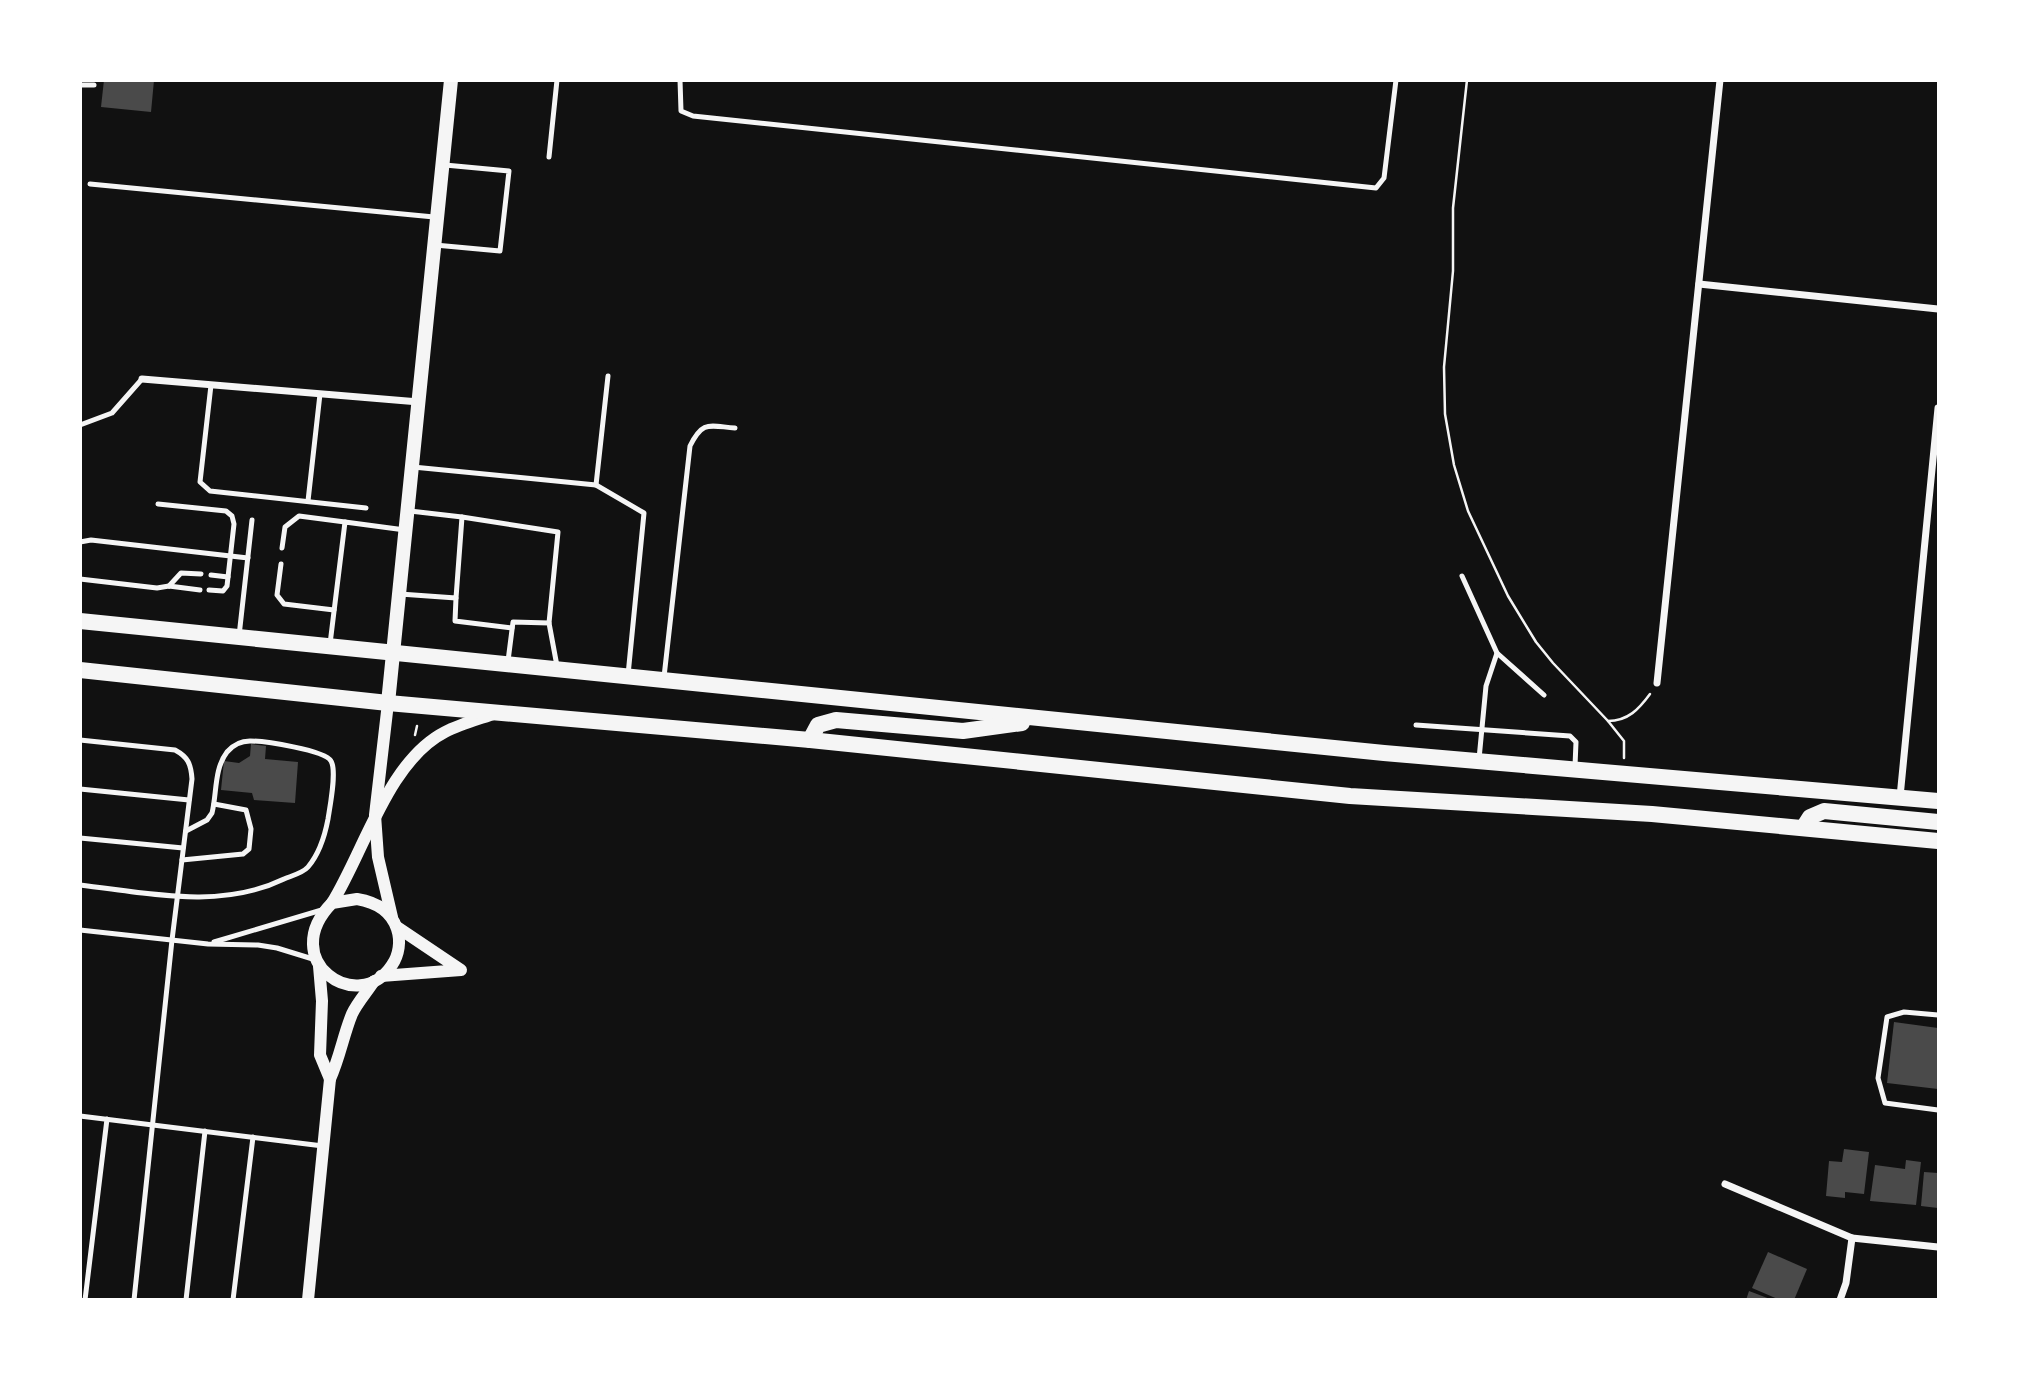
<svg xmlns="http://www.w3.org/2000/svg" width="2019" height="1380" viewBox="0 0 2019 1380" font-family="'Varela Round',sans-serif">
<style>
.building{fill:#4a4a4a}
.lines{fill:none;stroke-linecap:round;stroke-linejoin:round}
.path{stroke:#f5f5f5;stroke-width:2.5}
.service{stroke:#f5f5f5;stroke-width:5}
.minor{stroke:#f5f5f5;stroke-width:7}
.tertiary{stroke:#f5f5f5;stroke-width:12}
.secondary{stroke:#f5f5f5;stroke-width:14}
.primary{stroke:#f5f5f5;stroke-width:16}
</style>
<rect width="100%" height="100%" fill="#111"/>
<g class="building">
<polygon points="104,80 154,80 151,112 101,107"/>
<polygon points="251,744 266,746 265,759 298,762 295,803 254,800 252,793 221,790 224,761 239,763 250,756"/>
<polygon points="1894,1022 1938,1028 1938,1089 1887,1083"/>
<polygon points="1844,1149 1869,1152 1864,1194 1845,1192 1845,1198 1826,1196 1829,1161 1842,1162"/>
<polygon points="1906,1160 1921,1162 1916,1205 1870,1201 1875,1165 1905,1169"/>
<polygon points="1924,1172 1938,1173 1938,1208 1921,1206"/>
<polygon points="1768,1252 1807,1269 1794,1300 1780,1300 1752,1288"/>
<polygon points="1749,1291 1770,1299 1770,1300 1746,1300"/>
</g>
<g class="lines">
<g class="path">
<polyline points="1467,80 1453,208 1453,271 1444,367 1445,414 1454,465 1468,511 1508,596 1536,642 1553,663 1608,721 1624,741 1624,758"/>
<path d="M 1608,721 C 1628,721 1639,709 1650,694"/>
<polyline points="415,735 417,726"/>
</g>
<g class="service">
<polyline points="680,80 681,111 693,116 1376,188 1384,178 1396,80"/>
<polyline points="80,85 94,85"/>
<polyline points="549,157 557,80"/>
<polyline points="90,184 434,217"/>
<polyline points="435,245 500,251 509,171 445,165"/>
<polyline points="211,385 200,482 210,491 366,508"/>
<polyline points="80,425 112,413 142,379"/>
<polyline points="413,467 596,485 644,513 628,675"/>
<polyline points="596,485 608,376"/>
<polyline points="308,501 320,394"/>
<polyline points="158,504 226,511 232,516 234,524 227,586 223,591 209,590"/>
<polyline points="462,517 558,532 549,623"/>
<polyline points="80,542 91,540 248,558"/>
<polyline points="282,548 285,527 299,516 345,522"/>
<polyline points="281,564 277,595 284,604 334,610"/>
<polyline points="211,575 228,577"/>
<polyline points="1462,576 1497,653 1486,686 1479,759"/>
<polyline points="80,579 157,588 169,586 200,590"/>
<polyline points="169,586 181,573 201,574"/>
<polyline points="400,594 456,598 462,517 410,511"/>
<polyline points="456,598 455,621 512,628"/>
<polyline points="239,636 252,520"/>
<polyline points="330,644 345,522 405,530"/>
<polyline points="1497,653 1544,695"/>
<polyline points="508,661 513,622 549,623 557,666"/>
<path d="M 664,677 L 690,446 C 703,420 709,426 735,428"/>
<polyline points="1416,725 1570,736 1576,742 1575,766"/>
<path d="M 80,740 L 175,750 C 188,757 191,764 192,779 L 172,940 L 134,1300"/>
<polyline points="80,789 189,800"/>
<polyline points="80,838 183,848"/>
<polyline points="182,860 243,854 249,849 251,829 246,810 214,804"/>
<path d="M 80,885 C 148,893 220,910 284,879 C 291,876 303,873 308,867 C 319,854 325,835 328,819 C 330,806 337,771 331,761 C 325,750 264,741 250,741 C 242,741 233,745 227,752 C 214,769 217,793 212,813 L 207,820 L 186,831"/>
<polyline points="80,930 208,944 258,945 277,948 316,960"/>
<polyline points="214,942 325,909"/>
<polyline points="1938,1015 1904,1012 1887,1017 1878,1078 1885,1103 1938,1110"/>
<polyline points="80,1116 323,1146"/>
<polyline points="85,1300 107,1119"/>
<polyline points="186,1300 205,1131"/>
<polyline points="233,1300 253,1137"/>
</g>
<g class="minor">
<polyline points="1699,284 1938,309"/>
<polyline points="142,379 419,402"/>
<polyline points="1657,683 1720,80"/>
<polyline points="1900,797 1938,408"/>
<polyline points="1725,1184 1852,1238 1938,1247"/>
<polyline points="1840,1300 1846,1283 1852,1238"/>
</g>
<g class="tertiary">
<polyline points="388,703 375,815 378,857 392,917"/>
<path d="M 357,899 C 375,902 391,910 397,929 C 401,941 399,955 392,965 C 358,1017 276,960 332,903 Z"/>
<path d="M 332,903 C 364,852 388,761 445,732 C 460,724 479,719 496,713"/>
<polyline points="319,966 322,1001 320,1055 330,1079"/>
<polyline points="381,976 461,970 397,927"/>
<path d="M 308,1300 L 330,1079 C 340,1057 343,1036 352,1014 C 357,1003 367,992 374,981"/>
</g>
<polyline class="secondary" points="388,703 451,80"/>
<g class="primary">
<polyline points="80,621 1384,753 1938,801"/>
<polyline points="80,670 388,703 810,740 1350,796 1652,814 1938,841"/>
<polyline points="810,740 818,725 836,720 963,731 1022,723"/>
<polyline points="1803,828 1810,817 1824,811 1938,822"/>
</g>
</g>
<rect width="2019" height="1380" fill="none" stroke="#ffffff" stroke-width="164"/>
</svg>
